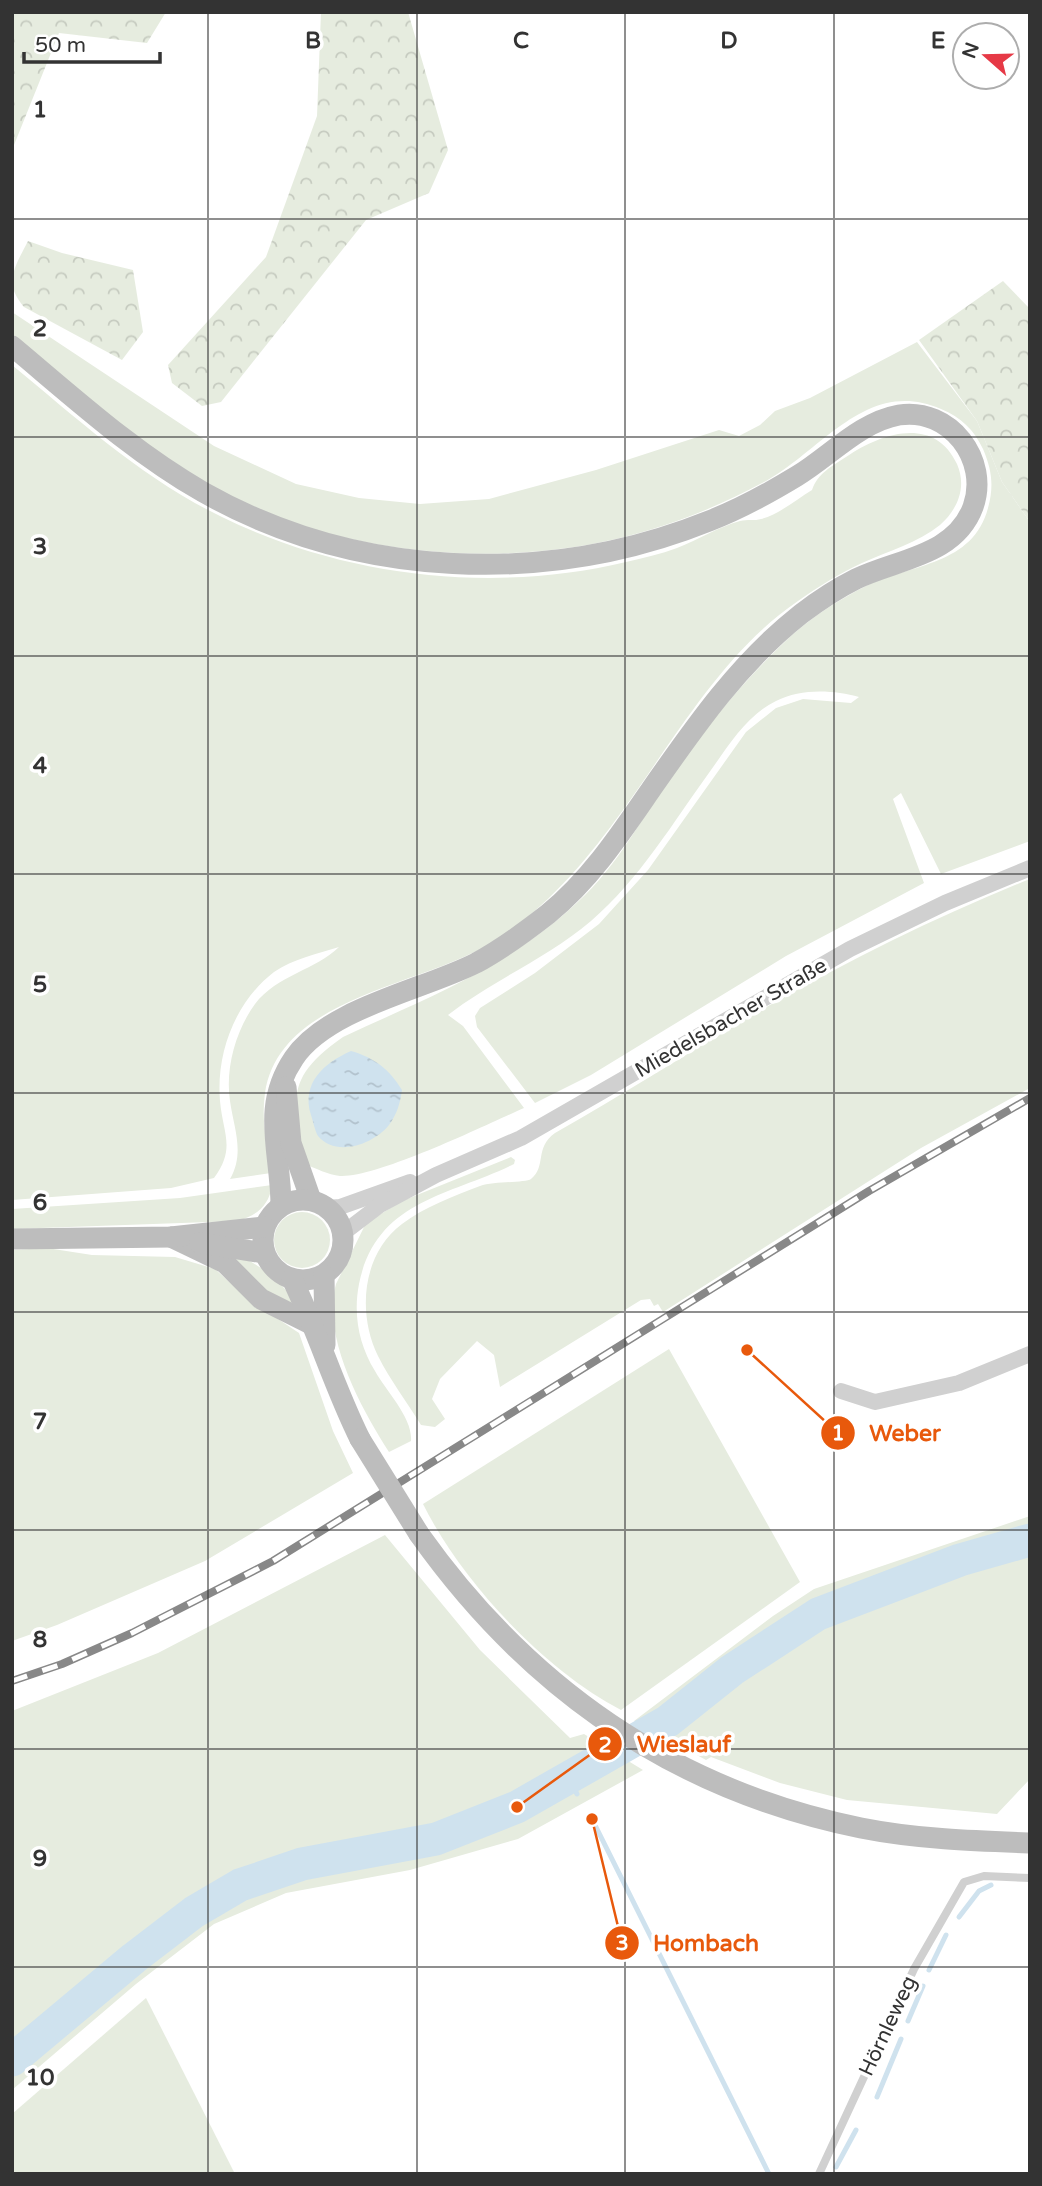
<svg xmlns="http://www.w3.org/2000/svg" width="1042" height="2186" viewBox="0 0 1042 2186" font-family="'Varela Round',sans-serif">
<style>
.green{fill:#e6ecdf}
.forest{fill:url(#forest-crowns)}
.water{fill:url(#water-ripples)}
.lines{fill:none;stroke-linecap:round;stroke-linejoin:round}
.stream{stroke:#cfe2ee;stroke-width:5}
.river{stroke:#cfe2ee;stroke-width:33}
.lane{stroke:#d0d0d0;stroke-width:8}
.street{stroke:#d0d0d0;stroke-width:16}
.secondary{stroke:#bdbdbd;stroke-width:21}
.rail-casing{stroke:#888;stroke-width:8}
.rail{stroke:#fff;stroke-width:5;stroke-dasharray:16;stroke-linecap:butt}
.secondary-bridge{stroke:#bdbdbd;stroke-width:21}
.grid{fill:none;stroke:#333;stroke-width:2;stroke-opacity:0.55}
.labels{text-anchor:middle;dominant-baseline:central;stroke-width:7;stroke-linejoin:round;paint-order:stroke}
.street-label{font-size:21px;fill:#333;stroke:#fff}
.grid-label{font-size:23px;text-anchor:middle;font-weight:bold;fill:#333;stroke:#fff;stroke-width:7;stroke-linejoin:round;paint-order:stroke}
.leader{fill:none;stroke:#e8590c;stroke-width:2.5}
.callout-dot{fill:#e8590c;stroke:#fff;stroke-width:2.5}
.mark-label{font-size:21px;text-anchor:middle;font-weight:bold;fill:#fff}
.callout-label{font-size:23px;text-anchor:middle;font-weight:bold;fill:#e8590c;stroke:#fff;stroke-width:7;stroke-linejoin:round;paint-order:stroke}
</style>
<defs>
<pattern id="forest-crowns" width="20" height="18" patternUnits="userSpaceOnUse" patternTransform="scale(1.75)"><rect width="20" height="18" fill="#e6ecdf"/><path d="M2 6a3 3 0 1 1 6 0M12 15a3 3 0 1 1 6 0" fill="none" stroke="#c6cbc0"/></pattern>
<pattern id="water-ripples" width="26" height="14" patternUnits="userSpaceOnUse" patternTransform="scale(1.75)"><rect width="26" height="14" fill="#cfe2ee"/><path d="M2 4q2-2 4 0t4 0M15 11q2-2 4 0t4 0" fill="none" stroke="#b2c2cd"/></pattern>
</defs>
<rect width="100%" height="100%" fill="#fff"/>
<g class="green">
<path d="M 12,312 L 214,446 L 296,484 L 359,498 L 420,504 L 489,499 L 596,470 L 719,430 L 739,436 L 760,425 L 775,411 L 810,398 L 917,342 L 977,421 L 1002,482 L 1030,522 L 1030,841 L 941,874 L 901,793 L 893,799 L 924,883 L 786,956 L 591,1075 L 535,1103 L 477,1027 L 475,1016 L 480,1008 L 535,973 L 599,924 L 648,870 L 746,732 L 776,708 L 803,699 L 851,703 L 859,697 C 834,690 801,688 776,701 C 747,715 729,745 711,770 C 674,821 639,880 591,921 C 546,959 493,980 448,1015 L 463,1026 L 524,1108 C 486,1125 377,1178 340,1176 C 328,1175 316,1168 304,1164 C 294,1100 283,1079 343,1037 C 431,996 514,965 585,895 C 623,858 648,807 679,764 C 713,718 750,674 792,635 C 815,615 840,599 868,585 C 912,564 973,565 988,508 C 994,486 992,470 983,449 C 974,430 961,417 941,409 C 868,377 823,449 766,481 C 718,507 668,527 616,539 C 473,572 302,550 179,467 C 120,428 66,381 12,335 Z"/>
<path d="M 12,365 C 79,420 143,479 222,517 C 345,577 492,594 626,562 C 643,558 661,554 677,548 C 698,540 718,527 740,521 C 747,519 755,521 761,519 C 778,515 797,499 812,490 C 818,473 831,467 846,457 C 881,433 934,415 957,464 C 967,487 958,509 940,525 C 918,543 888,551 862,563 C 840,573 818,587 798,601 C 723,652 675,738 623,810 C 586,861 547,908 493,942 C 422,986 279,997 265,1093 C 261,1120 267,1147 271,1173 L 230,1179 C 245,1153 234,1129 230,1101 C 225,1068 236,1030 255,1004 C 277,975 316,970 339,947 C 317,954 293,959 274,972 C 235,1002 216,1053 220,1101 C 223,1134 236,1148 214,1178 L 171,1188 L 12,1200 Z"/>
<path d="M 1030,879 L 1030,1088 L 921,1148 L 663,1312 L 658,1304 L 654,1306 L 650,1299 L 641,1300 L 500,1387 L 494,1355 L 477,1341 L 440,1379 L 432,1399 L 445,1419 L 435,1427 L 421,1425 C 407,1402 390,1380 378,1356 C 357,1313 362,1254 402,1224 C 424,1207 454,1196 480,1186 C 494,1181 526,1183 531,1179 C 547,1166 534,1148 555,1133 C 628,1092 698,1046 770,1005 C 854,958 940,915 1030,879 Z"/>
<path d="M 511,1157 L 515,1160 L 514,1164 C 449,1196 376,1200 359,1284 C 353,1315 359,1345 375,1371 C 386,1391 413,1418 411,1441 L 389,1452 C 362,1410 321,1336 336,1284 L 366,1223 L 402,1201 Z"/>
<path d="M 272,1185 C 269,1206 257,1215 238,1221 L 12,1229 L 12,1209 L 180,1198 Z"/>
<circle cx="302" cy="1240" r="28"/>
<polygon points="47,1248 92,1255 175,1257 215,1269 248,1299 299,1333 333,1431 353,1473 205,1561 57,1625 12,1641 12,1250"/>
<path d="M 231,1252 C 251,1259 286,1283 294,1303 C 271,1298 238,1275 231,1252 Z"/>
<path d="M 669,1349 L 800,1582 L 621,1710 C 544,1670 462,1582 423,1504 Z"/>
<polygon points="1030,1516 1030,1779 997,1814 847,1800 780,1783 711,1757 706,1760 634,1721 773,1616 814,1589"/>
<polygon points="385,1535 480,1650 570,1738 584,1734 643,1770 518,1839 410,1870 286,1893 214,1924 136,1984 12,2090 12,1711 158,1653"/>
<polygon points="146,1998 235,2174 12,2174 12,2114"/>
</g>
<g class="forest">
<polygon points="12,12 166,12 147,43 59,33 12,150"/>
<polygon points="321,12 408,12 448,150 429,193 366,220 221,402 202,406 172,383 168,365 266,257 317,116"/>
<path d="M 28,241 L 62,253 L 133,270 L 143,332 L 122,360 L 24,307 C 3,282 15,267 28,241 Z"/>
<polygon points="1003,281 1030,309 1030,522 1002,482 977,421 919,340"/>
</g>
<path class="water" d="M 351,1051 C 375,1058 389,1069 402,1090 C 400,1104 397,1114 389,1125 C 374,1144 336,1158 318,1136 C 315,1131 313,1121 311,1115 C 301,1083 324,1063 351,1051 Z"/>
<g class="lines">
<g class="stream">
<polyline points="569,1779 577,1794"/>
<polyline points="592,1819 769,2174"/>
<polyline points="959,1917 979,1891 991,1885"/>
<polyline points="929,1970 946,1935"/>
<polyline points="908,2021 923,1986"/>
<polyline points="877,2097 901,2039"/>
<polyline points="836,2167 856,2130"/>
</g>
<polyline class="river" points="12,2060 134,1958 194,1912 240,1885 302,1864 436,1839 517,1807 668,1721 732,1670 818,1614 960,1560 1030,1540"/>
<polyline class="lane" points="819,2174 914,1969 964,1882 984,1876 1030,1878"/>
<g class="street">
<polyline points="327,1208 340,1207 410,1182"/>
<polyline points="342,1234 380,1205 436,1175 521,1138 850,949 945,903 1030,868"/>
<polyline points="841,1391 875,1402 959,1383 1030,1354"/>
</g>
<g class="secondary">
<path d="M 12,346 C 73,397 133,452 203,492 C 357,579 547,586 709,521 C 740,509 769,493 797,476 C 830,456 860,422 899,415 C 950,407 990,460 973,507 C 955,556 897,559 856,579 C 836,589 818,601 801,614 C 740,662 696,725 652,788 C 621,833 591,879 548,914 C 525,932 502,949 476,963 C 423,990 328,1008 294,1058 C 260,1108 281,1151 281,1206"/>
<polyline points="286,1087 291,1143 311,1200"/>
<circle cx="303" cy="1240" r="40"/>
<polyline points="171,1237 225,1263 261,1299 309,1323"/>
<polyline points="12,1239 171,1237 264,1227"/>
<polyline points="200,1243 264,1253"/>
<polyline points="324,1275 325,1345"/>
<path d="M 292,1279 C 318,1332 334,1387 360,1439"/>
<path d="M 419,1534 C 529,1689 674,1790 861,1828 C 916,1839 974,1841 1030,1843"/>
</g>
<defs>
<polyline id="rail" points="12,1681 62,1664 132,1633 273,1561 869,1191 1030,1098"/>
</defs>
<use href="#rail" class="rail-casing"/>
<use href="#rail" class="rail"/>
<polyline class="secondary-bridge" points="360,1439 419,1534"/>
</g>
<path class="grid" d="M 208,12 L 208,2174M 417,12 L 417,2174M 625,12 L 625,2174M 834,12 L 834,2174M 12,219 L 1030,219M 12,437 L 1030,437M 12,656 L 1030,656M 12,874 L 1030,874M 12,1093 L 1030,1093M 12,1312 L 1030,1312M 12,1530 L 1030,1530M 12,1749 L 1030,1749M 12,1967 L 1030,1967"/>
<g class="labels">
<g class="street-label">
<text transform="translate(731 1018) rotate(-30)">Miedelsbacher Straße</text>
<text transform="translate(888 2026) rotate(-65)">Hörnleweg</text>
</g>
</g>
<g class="grid-label">
<text x="313" y="48">B</text>
<text x="521" y="48">C</text>
<text x="729" y="48">D</text>
<text x="938" y="48">E</text>
<text x="40" y="117">1</text>
<text x="40" y="336">2</text>
<text x="40" y="554">3</text>
<text x="40" y="773">4</text>
<text x="40" y="992">5</text>
<text x="40" y="1210">6</text>
<text x="40" y="1429">7</text>
<text x="40" y="1647">8</text>
<text x="40" y="1866">9</text>
<text x="40" y="2085">10</text>
</g>
<path class="leader" d="M747 1350L838 1433M517 1807L605 1744M592 1819L622 1943"/>
<g class="callout-dot">
<circle cx="747" cy="1350" r="7"/>
<circle cx="517" cy="1807" r="7"/>
<circle cx="592" cy="1819" r="7"/>
<circle cx="838" cy="1433" r="18"/>
<circle cx="605" cy="1744" r="18"/>
<circle cx="622" cy="1943" r="18"/>
</g>
<g class="mark-label">
<text x="838" y="1440">1</text>
<text x="605" y="1752">2</text>
<text x="622" y="1950">3</text>
</g>
<g class="callout-label">
<text x="905" y="1441">Weber</text>
<text x="684" y="1752">Wieslauf</text>
<text x="706" y="1951">Hombach</text>
</g>
<rect width="1042" height="2186" fill="none" stroke="#333333" stroke-width="28"/>
<g transform="translate(986 56) rotate(290)"><circle r="33" fill="#ffffff" stroke="#adadad" stroke-width="2"/>
<path d="M0-5L12 26L0 18L-12 26Z" fill="#e63946"/>
<text y="-10" font-size="19" font-weight="bold" text-anchor="middle" fill="#333333">N</text>
</g>
<path d="M24 52v10h136v-10" fill="none" stroke="#333333" stroke-width="3.5"/>
<text x="35" y="52" font-size="21" fill="#333333" stroke="#ffffff" stroke-width="5" paint-order="stroke">50 m</text>
</svg>
